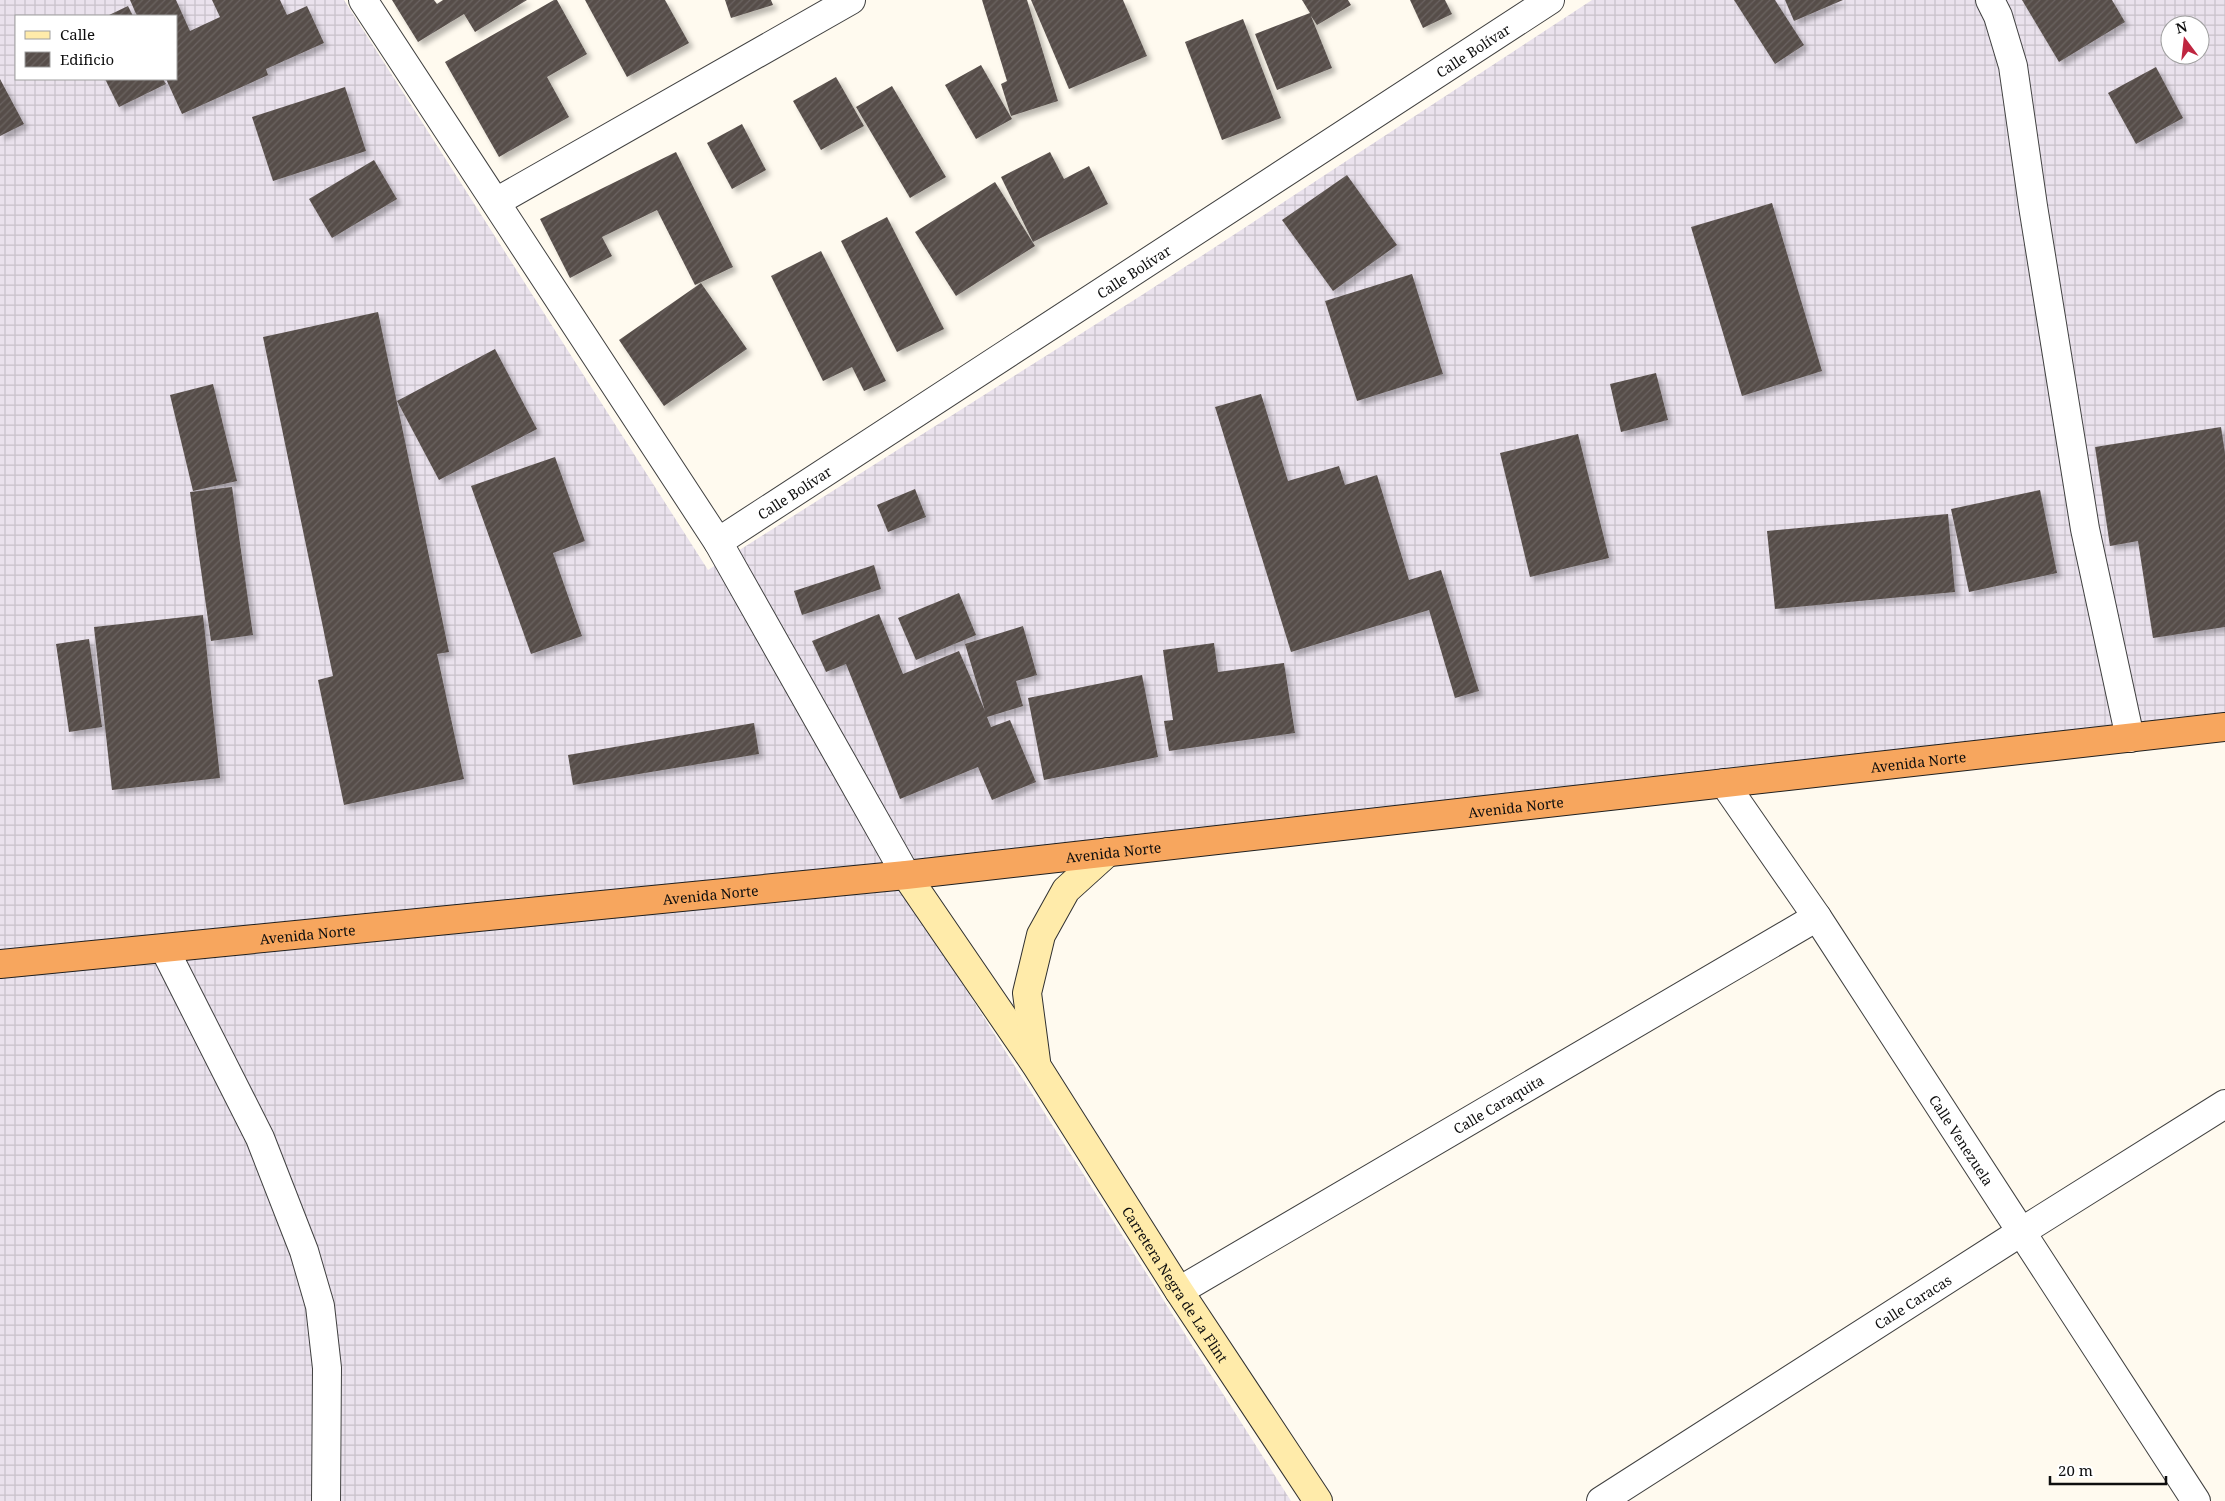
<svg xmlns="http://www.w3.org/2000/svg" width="2225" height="1501" viewBox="0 0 2225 1501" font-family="'Noto Serif',serif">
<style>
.industrial{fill:url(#industrial-grid);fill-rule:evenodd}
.building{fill:url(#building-hatch);filter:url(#shadow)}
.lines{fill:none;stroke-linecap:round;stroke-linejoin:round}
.minor-casing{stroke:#414141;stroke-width:30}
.secondary-casing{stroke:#303030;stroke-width:30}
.trunk-casing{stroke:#1f1f1f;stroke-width:30}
.minor{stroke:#fff;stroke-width:28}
.secondary{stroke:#ffebaa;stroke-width:28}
.trunk{stroke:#f7a65e;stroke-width:28}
.labels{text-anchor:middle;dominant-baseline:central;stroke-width:5;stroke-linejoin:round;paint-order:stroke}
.street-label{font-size:14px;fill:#0e0e0e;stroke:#fff}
</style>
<defs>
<pattern id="industrial-grid" width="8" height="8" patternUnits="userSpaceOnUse" patternTransform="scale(1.25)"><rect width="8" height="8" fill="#eae2ed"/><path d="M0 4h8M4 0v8" fill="none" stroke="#c8c1ca"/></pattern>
<pattern id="building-hatch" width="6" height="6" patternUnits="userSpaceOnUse" patternTransform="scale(1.25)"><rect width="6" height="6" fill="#574e4a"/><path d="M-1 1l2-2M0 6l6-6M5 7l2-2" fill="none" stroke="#6a6360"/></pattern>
<filter id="shadow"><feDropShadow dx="4.5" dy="4.5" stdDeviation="2.5" flood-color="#0004"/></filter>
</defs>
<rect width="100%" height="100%" fill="#fffaef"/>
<path class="industrial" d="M 0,0 L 344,0 L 708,570 L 1142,295 L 1592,0 L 2225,0 L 2225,712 L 887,865 L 1291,1501 L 0,1501 ZM 16,16 L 176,16 L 176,79 L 16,79 ZM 2170,25 L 2200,25 L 2200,55 L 2170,55 Z"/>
<g class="building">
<polygon points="130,0 176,0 190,31 220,17 212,0 280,0 287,15 307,6 324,43 266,69 268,75 182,114 166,79 176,79 176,16 137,16"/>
<polygon points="392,0 434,0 437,4 443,0 527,0 475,32 464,14 418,42"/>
<polygon points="554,0 557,0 587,54 547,77 569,117 499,157 445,62"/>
<polygon points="585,0 665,0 689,43 627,77"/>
<polygon points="725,0 771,0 773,5 731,18"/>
<polygon points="982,0 1027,0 1058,101 1011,116 1001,84 1007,81"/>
<polygon points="1031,0 1123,0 1147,56 1069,89"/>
<polygon points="1302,0 1348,0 1351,5 1317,25 1311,16 1332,68 1277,90 1255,34 1310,13"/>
<polygon points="1410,0 1445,0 1452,14 1423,28"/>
<polygon points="1734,0 1775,0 1804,45 1775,64"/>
<polygon points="1785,0 1843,0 1794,21"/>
<polygon points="2022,0 2112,0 2125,22 2059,62"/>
<polygon points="128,6 133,16 107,16"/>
<polygon points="1243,19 1281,118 1222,140 1185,42"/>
<polygon points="981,65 1012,119 976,139 945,85"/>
<polygon points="2156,67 2183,118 2136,144 2108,93"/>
<polygon points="836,77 864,126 821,150 793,101"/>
<polygon points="0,79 24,124 0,136"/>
<polygon points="105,79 163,79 166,84 119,107"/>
<polygon points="892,86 946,177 910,198 856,107"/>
<polygon points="345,87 366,151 273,181 252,117"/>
<polygon points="742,124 766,170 732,189 707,143"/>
<polygon points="676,152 733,267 695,285 657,210 602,237 612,256 570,278 540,219"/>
<polygon points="1050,152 1064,179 1089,166 1108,204 1033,242 1001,177"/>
<polygon points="374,160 397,199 332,238 309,199"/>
<polygon points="1347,175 1397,245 1333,291 1282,220"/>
<polygon points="995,182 1035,246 956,296 915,232"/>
<polygon points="1772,203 1822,371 1742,396 1691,227"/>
<polygon points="887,217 944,329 897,352 841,241"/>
<polygon points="821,251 886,381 864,391 852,367 823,381 771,276"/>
<polygon points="1412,274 1443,374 1357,401 1325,301"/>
<polygon points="701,283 747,349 664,406 619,340"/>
<polygon points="378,312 449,652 437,654 464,779 344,805 318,680 333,676 263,337"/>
<polygon points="495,349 537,429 439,480 397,401"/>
<polygon points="1656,373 1668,420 1621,432 1610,384"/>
<polygon points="213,384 237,481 193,491 170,395"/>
<polygon points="1261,394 1288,481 1339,466 1345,485 1377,475 1409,580 1441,570 1479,691 1455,698 1429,610 1291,652 1215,407"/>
<polygon points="2221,427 2225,453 2225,627 2153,638 2138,541 2110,546 2095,447"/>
<polygon points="1578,434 1609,558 1530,577 1500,453"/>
<polygon points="555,457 585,541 553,553 582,636 531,654 471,486"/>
<polygon points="232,487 253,635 211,641 190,492"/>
<polygon points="915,489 926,517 888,532 877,505"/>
<polygon points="2040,490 2057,573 1969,592 1951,509"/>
<polygon points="1948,514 1955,592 1775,609 1767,531"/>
<polygon points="874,565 881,589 802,615 794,591"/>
<polygon points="959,593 976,635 916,660 898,618"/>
<polygon points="879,614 903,674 959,651 985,711 965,644 1023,626 1037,675 1016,681 1023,706 987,717 991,727 1010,720 1036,782 992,800 978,767 900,799 846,664 826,672 812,641"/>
<polygon points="203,615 220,778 112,790 94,627"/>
<polygon points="89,639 102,727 69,732 56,644"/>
<polygon points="1214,643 1218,672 1284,663 1295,733 1169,751 1164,721 1173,720 1163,650"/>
<polygon points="1142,675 1158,757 1044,780 1028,698"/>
<polygon points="754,723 759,754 573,785 568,755"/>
</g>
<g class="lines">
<defs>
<g id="minor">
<polyline points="363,0 718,542 906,875"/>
<polyline points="1990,0 1998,16 2013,66 2033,206 2085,529 2130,738"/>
<polyline points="496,202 851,0"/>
<path id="s1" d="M 718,542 L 1550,0"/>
<path id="s2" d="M 1724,783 L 1817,917 L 2196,1501"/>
<polyline points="165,950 260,1138 304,1251 320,1306 327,1368 326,1501"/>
<path id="s3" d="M 1179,1291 L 1817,917"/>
<path id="s4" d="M 1601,1501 L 2021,1232 L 2225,1104"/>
</g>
<g id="secondary">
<path id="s5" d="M 906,875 L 1036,1065 L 1179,1291 L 1318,1501"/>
<polyline points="1036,1061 1027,993 1041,935 1066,890 1108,852"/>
</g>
<g id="trunk">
<path id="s6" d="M 0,964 L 906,875 L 2225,727"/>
</g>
</defs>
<use href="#minor" class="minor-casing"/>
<use href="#secondary" class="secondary-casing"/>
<use href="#trunk" class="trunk-casing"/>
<use href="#minor" class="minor"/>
<use href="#secondary" class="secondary"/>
<use href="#trunk" class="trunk"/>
</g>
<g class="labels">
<g class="street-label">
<text stroke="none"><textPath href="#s1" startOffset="901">Calle Bolívar</textPath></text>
<text stroke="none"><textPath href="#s1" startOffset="496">Calle Bolívar</textPath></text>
<text stroke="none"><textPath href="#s1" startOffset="91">Calle Bolívar</textPath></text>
<text stroke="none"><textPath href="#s6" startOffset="1929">Avenida Norte</textPath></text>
<text stroke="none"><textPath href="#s6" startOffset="1524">Avenida Norte</textPath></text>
<text stroke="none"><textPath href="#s6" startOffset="1119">Avenida Norte</textPath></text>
<text stroke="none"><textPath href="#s6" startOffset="714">Avenida Norte</textPath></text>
<text stroke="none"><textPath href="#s6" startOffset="309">Avenida Norte</textPath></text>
<text stroke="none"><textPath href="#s3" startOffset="370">Calle Caraquita</textPath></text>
<text stroke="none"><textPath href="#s2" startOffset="429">Calle Venezuela</textPath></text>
<text stroke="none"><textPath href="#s5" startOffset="490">Carretera Negra de La Flint</textPath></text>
<text stroke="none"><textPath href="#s4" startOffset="370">Calle Caracas</textPath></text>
</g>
</g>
<rect x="15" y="15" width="162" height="65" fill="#ffffff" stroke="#9f9f9f"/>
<rect x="25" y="31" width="25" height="8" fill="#ffebaa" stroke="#9f9f9f"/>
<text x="60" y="40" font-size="15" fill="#0e0e0e">Calle</text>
<rect x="25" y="52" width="25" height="15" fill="url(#building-hatch)" stroke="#9f9f9f"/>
<text x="60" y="65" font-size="15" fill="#0e0e0e">Edificio</text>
<g transform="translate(2185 40) rotate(345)"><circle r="24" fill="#ffffff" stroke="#9f9f9f"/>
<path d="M0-4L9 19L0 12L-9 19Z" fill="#bf2540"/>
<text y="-8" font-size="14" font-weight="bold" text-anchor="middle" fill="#0e0e0e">N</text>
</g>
<path d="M2050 1476v8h116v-8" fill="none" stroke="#0e0e0e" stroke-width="2.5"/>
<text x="2058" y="1476" font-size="15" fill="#0e0e0e" stroke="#ffffff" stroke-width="4" paint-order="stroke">20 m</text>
</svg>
